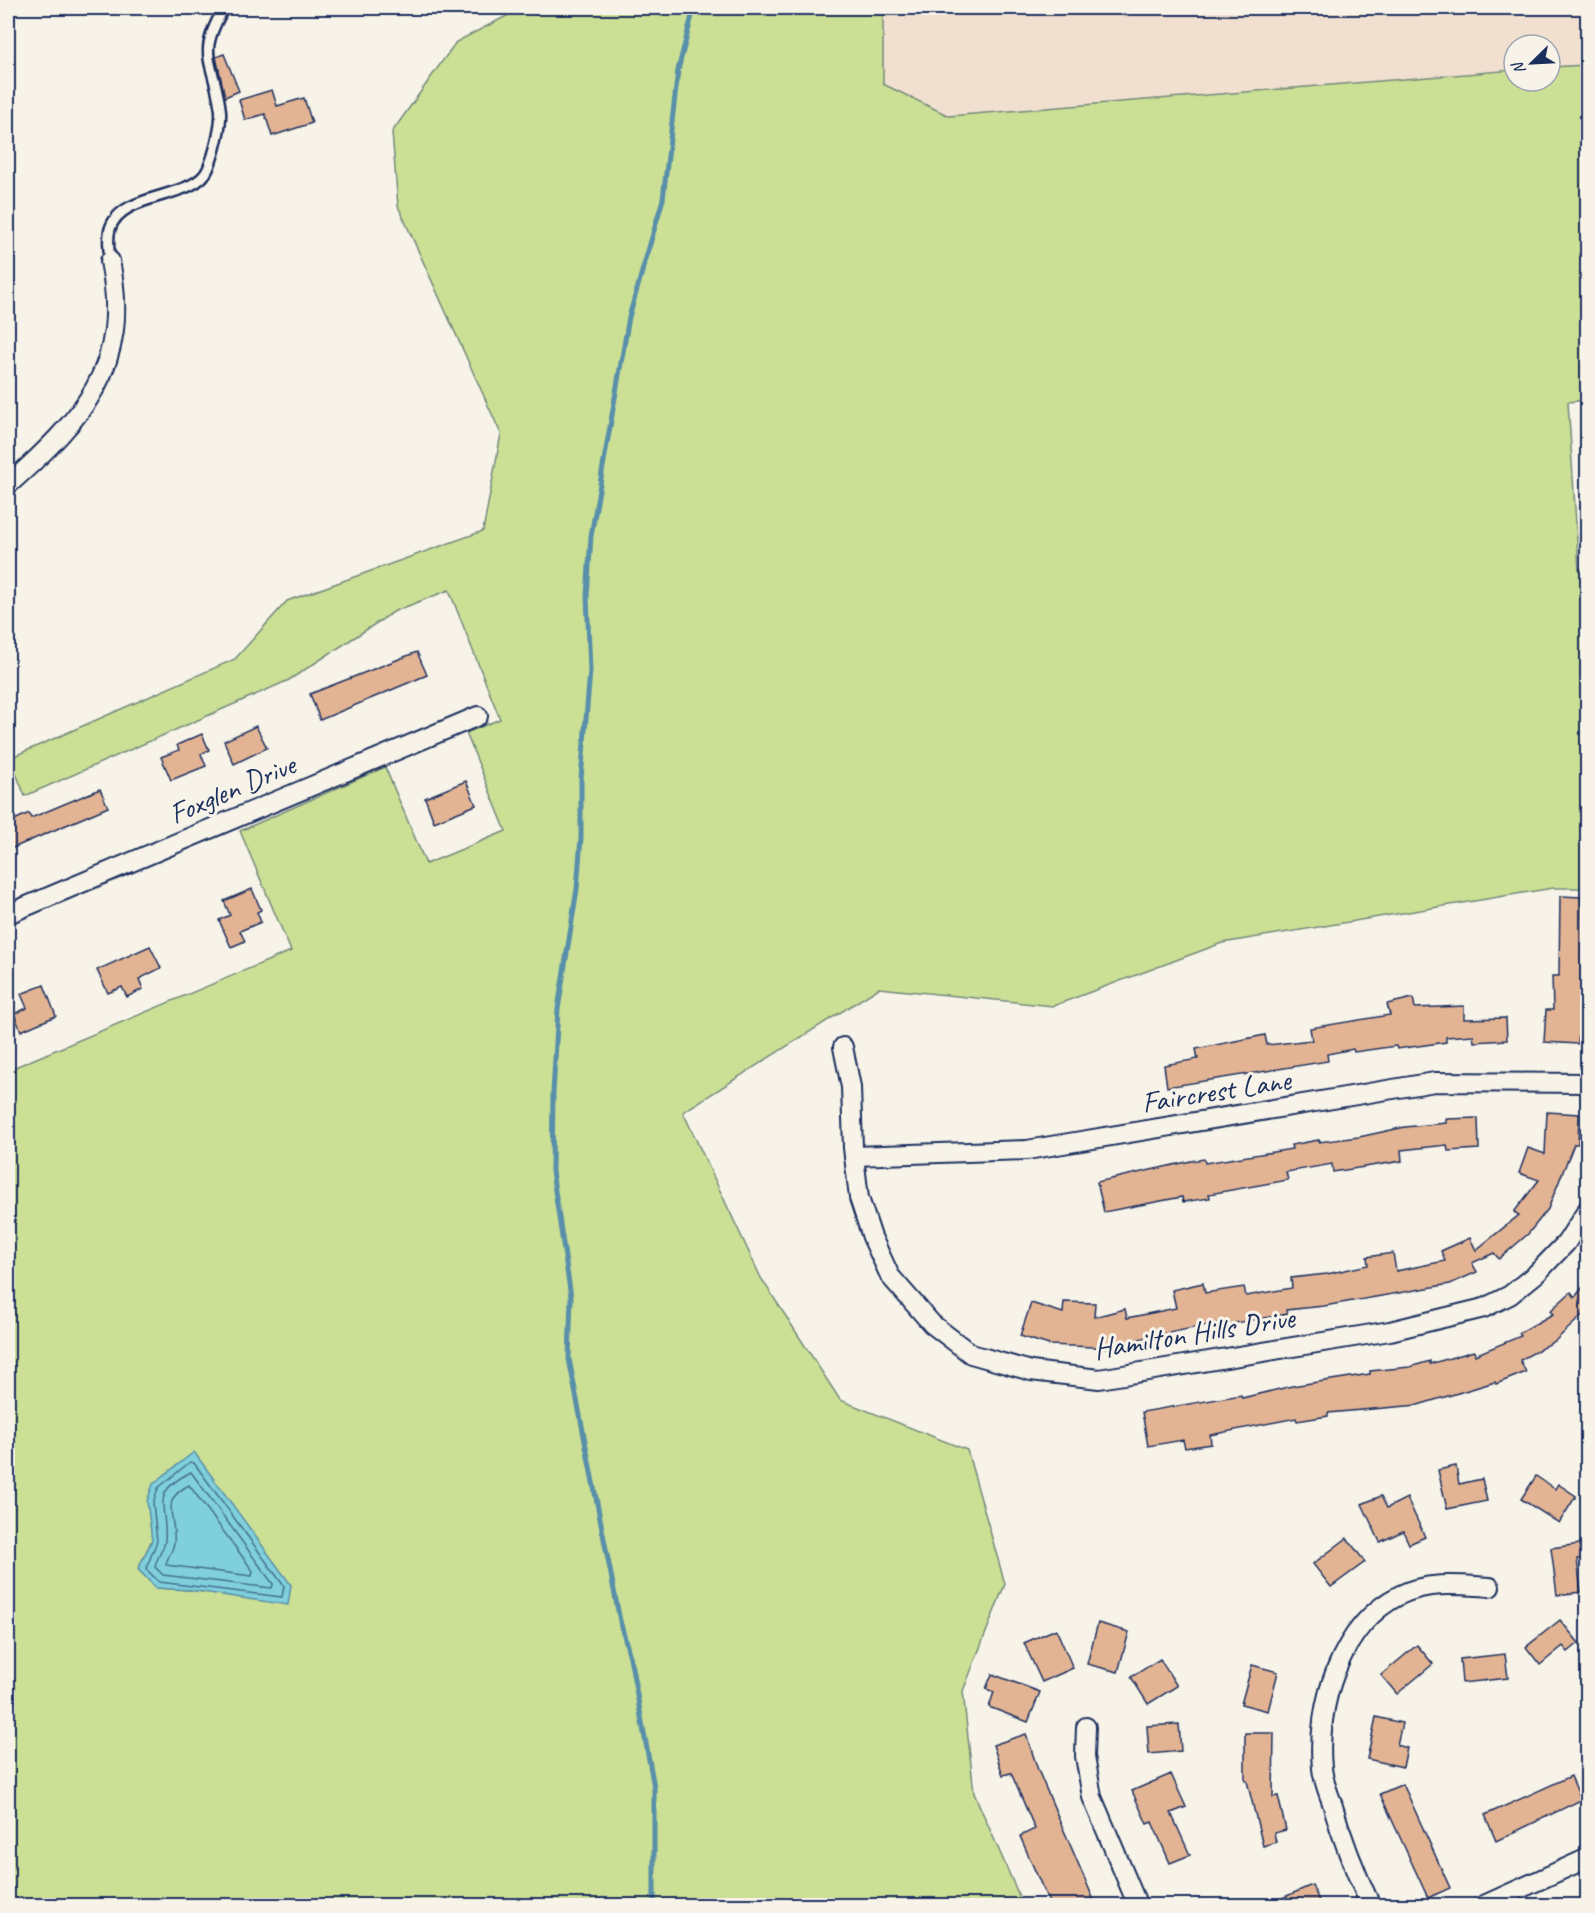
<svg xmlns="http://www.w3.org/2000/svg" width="1595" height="1913" viewBox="0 0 1595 1913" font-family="Caveat,sans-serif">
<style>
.built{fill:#f1e0cf}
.green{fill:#cbe095;stroke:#73887a;stroke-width:1.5;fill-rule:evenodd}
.water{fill:#80cfdc;stroke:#588faa;stroke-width:1.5}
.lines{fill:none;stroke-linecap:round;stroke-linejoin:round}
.shore{stroke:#436f90;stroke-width:1.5}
.stream{stroke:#588faa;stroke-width:5}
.building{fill:#e3b494;stroke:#1b2f5e;stroke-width:1.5}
.lane-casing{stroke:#1b2f5e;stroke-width:14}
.street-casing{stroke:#1b2f5e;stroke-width:22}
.lane{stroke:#f7f3e8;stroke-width:9}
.street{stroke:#f7f3e8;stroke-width:18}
.labels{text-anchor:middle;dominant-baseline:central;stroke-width:6;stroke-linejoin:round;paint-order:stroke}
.street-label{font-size:30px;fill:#1b2f5e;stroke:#f7f3e8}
</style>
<rect width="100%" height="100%" fill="#f7f3e8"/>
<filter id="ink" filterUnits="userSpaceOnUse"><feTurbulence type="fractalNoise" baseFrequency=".0167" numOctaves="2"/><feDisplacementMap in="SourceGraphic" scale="12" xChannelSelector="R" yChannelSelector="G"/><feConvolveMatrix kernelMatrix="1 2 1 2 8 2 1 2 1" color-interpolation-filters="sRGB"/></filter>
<g filter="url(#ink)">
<polygon class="built" points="883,8 1587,8 1587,65 1550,67 1550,45 1514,45 1514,70 949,116 883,84"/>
<path class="green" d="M 522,8 L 883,8 L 883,84 L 949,116 L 1514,70 L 1514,81 L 1550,81 L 1550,67 L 1587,65 L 1587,400 L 1568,402 L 1579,569 L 1588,570 L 1587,888 L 1553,888 L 1222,943 L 1053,1006 L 879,988 L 683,1112 L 761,1278 L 840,1400 L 967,1450 L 1005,1584 L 963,1691 L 974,1793 L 1023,1905 L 8,1906 L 8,1070 L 291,951 L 240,831 L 385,767 L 426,864 L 506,831 L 466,733 L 500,719 L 449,590 L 395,611 L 289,680 L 25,796 L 10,758 L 235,659 L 287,601 L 483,531 L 501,434 L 398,206 L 392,132 L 456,42 ZM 152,1540 L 288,1604 L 190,1590 L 156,1588 L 138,1569 Z"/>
<polygon class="water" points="194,1452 291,1585 288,1605 190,1590 156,1588 138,1569 152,1540 147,1501 153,1484"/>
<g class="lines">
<g class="shore">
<polygon points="190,1462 194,1463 284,1586 282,1597 159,1582 146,1569 157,1541 153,1503 158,1488"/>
<path d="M 191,1472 L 273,1584 L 272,1588 L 163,1575 L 155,1567 C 156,1558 164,1550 165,1541 C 168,1505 148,1494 191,1472 Z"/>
<path d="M 189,1485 L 253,1571 L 252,1576 L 166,1565 C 167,1557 173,1551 174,1543 C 177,1517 158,1501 189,1485 Z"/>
</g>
<polyline class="stream" points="654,1906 654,1787 630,1657 620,1621 569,1359 571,1297 552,1171 553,1093 558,1009 577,889 581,838 581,779 590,671 587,596 591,536 629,317 663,199 678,70 694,8"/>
</g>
<g class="building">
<polygon points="224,54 239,91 225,97 216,57"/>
<polygon points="272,90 277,106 304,98 312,123 272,136 265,114 245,120 239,100"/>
<polygon points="417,652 427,675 320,720 310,694"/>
<polygon points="256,726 267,748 234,764 224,741"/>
<polygon points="202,734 209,750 201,754 206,766 171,780 161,757 179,750 177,745"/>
<polygon points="466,781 476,805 434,822 425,798"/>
<polygon points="100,789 108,807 8,850 8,823 29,813 31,818"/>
<polygon points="252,889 261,910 257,912 261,922 240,931 245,941 231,947 219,920 230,915 224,901"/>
<polygon points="1560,896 1582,897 1584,976 1578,1044 1544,1042 1546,1010 1553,1010 1552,976 1559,976"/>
<polygon points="150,946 161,968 139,979 143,989 127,997 122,987 108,993 97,970"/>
<polygon points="44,985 56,1016 21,1031 14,1014 27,1008 21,994"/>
<polygon points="1413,998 1415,1008 1464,1006 1464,1019 1506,1018 1507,1040 1474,1042 1473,1035 1446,1037 1446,1042 1397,1049 1396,1046 1354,1052 1353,1049 1327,1054 1328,1061 1167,1087 1164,1065 1198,1059 1196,1049 1265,1035 1267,1045 1312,1040 1310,1028 1390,1015 1387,1004"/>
<polygon points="1547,1112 1579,1114 1578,1144 1574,1144 1548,1209 1528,1234 1499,1259 1494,1253 1472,1263 1477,1272 1450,1284 1324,1306 1286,1310 1287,1314 1218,1326 1217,1323 1134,1340 1134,1343 1115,1348 1049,1345 1020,1336 1031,1303 1063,1313 1064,1302 1095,1303 1094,1317 1125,1309 1127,1318 1176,1308 1172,1290 1203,1283 1205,1293 1244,1287 1246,1296 1292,1288 1291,1278 1327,1274 1368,1265 1367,1257 1393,1253 1396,1271 1445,1261 1441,1251 1470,1238 1476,1250 1519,1215 1514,1212 1539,1180 1519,1173 1528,1148 1545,1154"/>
<polygon points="1478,1118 1479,1149 1448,1151 1447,1145 1401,1150 1402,1161 1333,1172 1332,1164 1286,1172 1288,1180 1209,1194 1210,1198 1183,1202 1182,1197 1104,1212 1097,1182 1191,1161 1204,1159 1205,1163 1292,1149 1291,1145 1319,1140 1319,1142 1359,1137 1405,1127 1446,1123 1446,1119"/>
<polygon points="1587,1282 1587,1311 1555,1341 1520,1360 1526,1372 1496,1384 1495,1382 1418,1405 1328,1413 1328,1416 1297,1421 1296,1418 1210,1435 1211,1444 1185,1448 1183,1440 1148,1446 1142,1412 1241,1395 1242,1398 1292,1386 1370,1374 1370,1371 1410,1367 1430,1361 1430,1364 1474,1351 1475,1355 1521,1336 1519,1333 1553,1314 1550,1311 1571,1292 1575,1297"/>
<polygon points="1456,1466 1459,1484 1482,1479 1487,1501 1447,1509 1438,1470"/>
<polygon points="1536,1476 1555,1489 1558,1484 1576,1496 1559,1523 1521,1499"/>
<polygon points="1381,1496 1387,1508 1407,1498 1425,1537 1409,1544 1403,1531 1380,1542 1362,1504"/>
<polygon points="1347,1538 1365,1562 1331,1587 1313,1564"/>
<polygon points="1587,1543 1587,1558 1577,1559 1581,1592 1557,1595 1551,1548"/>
<polygon points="1560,1620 1579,1643 1568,1652 1563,1646 1540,1665 1526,1647"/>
<polygon points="1098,1623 1129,1632 1118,1672 1087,1664"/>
<polygon points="1056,1629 1073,1668 1042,1682 1024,1643"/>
<polygon points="1417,1645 1433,1664 1397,1694 1381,1675"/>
<polygon points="1505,1654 1508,1678 1462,1683 1460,1659"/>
<polygon points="1160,1659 1177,1686 1148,1704 1131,1677"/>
<polygon points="1252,1665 1278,1672 1268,1711 1241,1704"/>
<polygon points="992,1674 1040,1692 1028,1722 989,1707 994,1692 986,1689"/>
<polygon points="1376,1717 1402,1723 1397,1745 1407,1748 1403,1767 1367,1759"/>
<polygon points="1179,1724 1181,1751 1149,1754 1147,1726"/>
<polygon points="1245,1733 1274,1733 1273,1797 1278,1796 1286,1830 1274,1833 1276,1842 1263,1846 1247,1781 1245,1781"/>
<polygon points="1026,1734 1038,1770 1096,1905 1050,1905 1020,1836 1035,1829 1011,1773 1003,1775 993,1745"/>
<polygon points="1171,1774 1186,1807 1171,1813 1190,1855 1170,1863 1152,1822 1147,1824 1132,1791"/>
<polygon points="1571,1776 1581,1800 1496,1841 1485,1815"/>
<polygon points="1403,1784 1450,1888 1428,1898 1380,1794"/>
<polygon points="1312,1885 1321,1905 1266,1905"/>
</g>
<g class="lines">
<defs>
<path id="lane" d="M 110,261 C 109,250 107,239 110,229 C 121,191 195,200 208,169 C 214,155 223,123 220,107 C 213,59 196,56 224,8"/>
<g id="street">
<path d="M 8,485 C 82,419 132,367 110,261"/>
<polyline points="8,914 478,716"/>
<polyline points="843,1047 851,1087 853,1148 859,1198 872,1237 890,1276 932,1324 971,1354 1031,1371 1099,1379 1390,1331 1484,1308 1510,1295 1537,1273 1566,1243 1588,1209"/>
<polyline points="854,1156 1027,1150 1435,1082 1588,1083"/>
<polyline points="1086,1727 1085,1756 1092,1797 1138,1906"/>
<path d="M 1371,1906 C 1355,1872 1342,1839 1332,1803 C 1328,1792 1323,1780 1322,1768 C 1316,1706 1340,1625 1400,1595 C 1428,1581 1460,1585 1490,1587"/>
<polyline points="1482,1906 1588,1858"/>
</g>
</defs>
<use href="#lane" class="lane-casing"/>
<use href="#street" class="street-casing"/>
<use href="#lane" class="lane"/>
<use href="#street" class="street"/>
</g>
</g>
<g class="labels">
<g class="street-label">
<text transform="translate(232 789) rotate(-23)">Foxglen Drive</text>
<text transform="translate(1216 1091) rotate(-9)">Faircrest Lane</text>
<text transform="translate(1194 1333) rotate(-9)">Hamilton Hills Drive</text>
</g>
</g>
<rect width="1595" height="1913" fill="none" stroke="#f7f3e8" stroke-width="30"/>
<rect x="15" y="15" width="1565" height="1883" fill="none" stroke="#1b2f5e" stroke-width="2" filter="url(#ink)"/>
<g transform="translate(1532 63) rotate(246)"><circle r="28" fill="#f7f3e8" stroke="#9fa5b1" stroke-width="1.5"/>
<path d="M0-4.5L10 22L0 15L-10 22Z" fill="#1b2f5e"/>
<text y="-9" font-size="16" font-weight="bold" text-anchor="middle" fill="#1b2f5e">N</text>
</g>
</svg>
